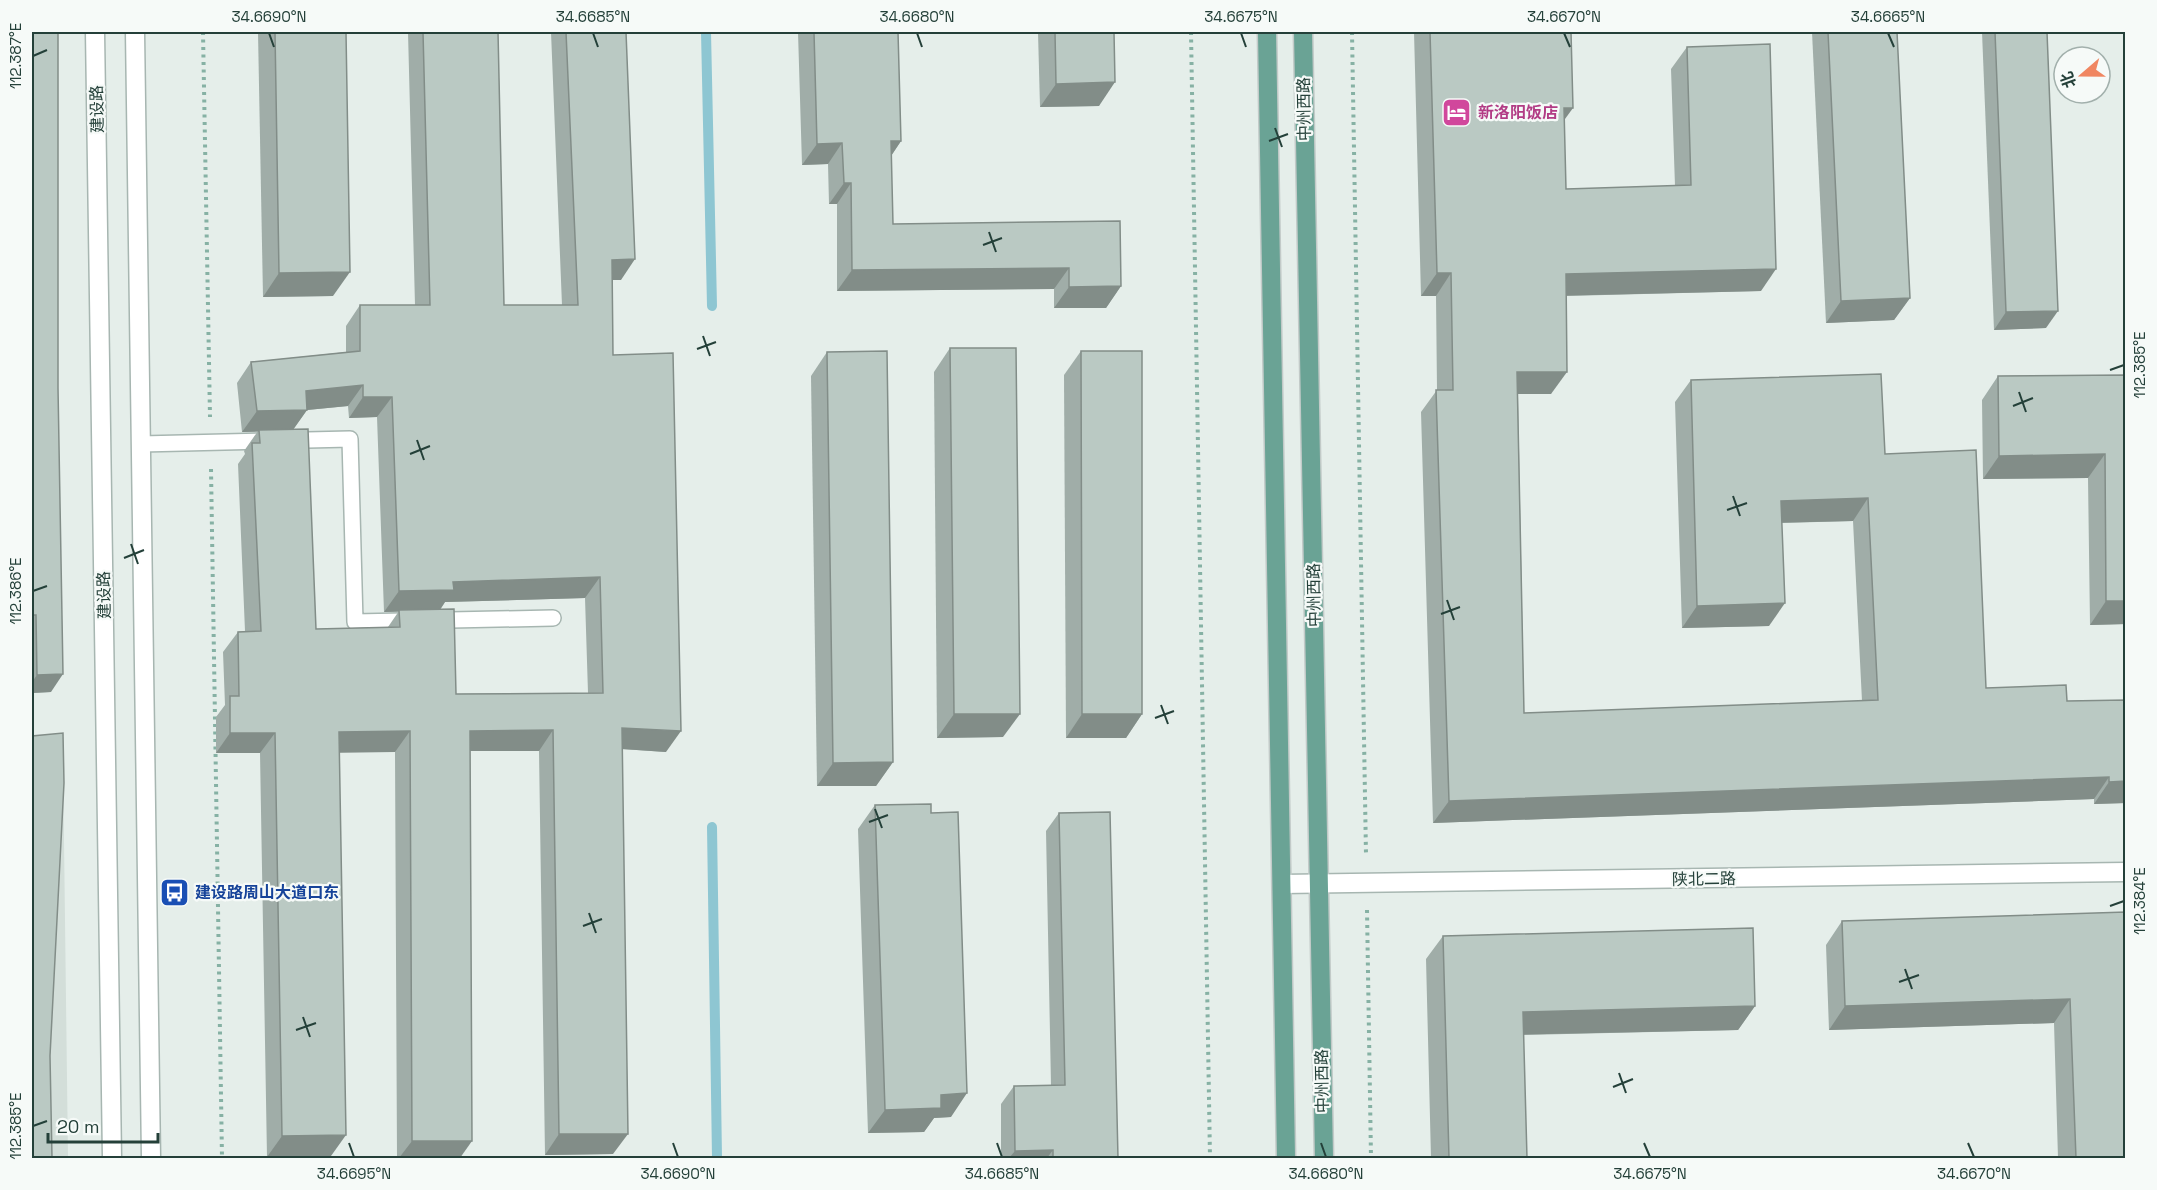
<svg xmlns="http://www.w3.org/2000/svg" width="2157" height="1190" viewBox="0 0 2157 1190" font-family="'Space Grotesk','Noto Sans SC',sans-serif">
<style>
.built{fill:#d3ded9}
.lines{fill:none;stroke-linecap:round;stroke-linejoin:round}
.stream{stroke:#8ec6d2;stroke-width:10}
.service-casing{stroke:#a7b6b1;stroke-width:18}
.minor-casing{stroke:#a7b6b1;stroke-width:21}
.tertiary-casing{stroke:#a7b6b1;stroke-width:21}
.primary-casing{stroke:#c2cac8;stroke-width:21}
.path{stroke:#86b1a4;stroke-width:4;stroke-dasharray:3 4.5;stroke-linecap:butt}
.service{stroke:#fff;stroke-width:15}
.minor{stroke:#fff;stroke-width:18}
.tertiary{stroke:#fff;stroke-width:18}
.primary{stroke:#6aa395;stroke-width:18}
.wall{fill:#a0ada8;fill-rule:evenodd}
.shaded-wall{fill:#828d88}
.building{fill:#bac9c3;stroke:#828d88;stroke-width:1.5}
.ticks{fill:none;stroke:#244039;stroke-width:2}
.labels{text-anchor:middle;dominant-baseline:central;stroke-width:4.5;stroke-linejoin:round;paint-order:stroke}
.street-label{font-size:16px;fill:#244039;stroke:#f6faf8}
.hotel-label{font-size:16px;font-weight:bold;fill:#b23c85;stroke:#f6faf8;text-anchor:start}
.transit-label{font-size:16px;font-weight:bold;fill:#164399;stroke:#f6faf8;text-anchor:start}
.neatline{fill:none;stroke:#244039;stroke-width:2}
.ticks-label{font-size:15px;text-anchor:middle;fill:#244039}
</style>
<rect width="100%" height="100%" fill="#e5eeea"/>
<polygon class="built" points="32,761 63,761 68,1158 32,1158"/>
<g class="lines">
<g class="stream">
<polyline points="706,32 712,306"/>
<polyline points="712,827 717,1158"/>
</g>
<defs>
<polyline id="service" points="141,444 350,439 355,622 553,618"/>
<polyline id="minor" points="1282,884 2126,872"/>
<g id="tertiary">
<polyline points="95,32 112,1158"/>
<polyline points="135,32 151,1158"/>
</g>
<g id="primary">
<polyline points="1267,32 1286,1158"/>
<polyline points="1303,32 1324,1158"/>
</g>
</defs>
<use href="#service" class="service-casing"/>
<use href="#minor" class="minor-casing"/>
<use href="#tertiary" class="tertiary-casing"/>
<use href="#primary" class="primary-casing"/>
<g class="path">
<polyline points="203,32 210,417"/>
<polyline points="1191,32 1210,1158"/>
<polyline points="1352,32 1366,855"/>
<polyline points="211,469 222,1158"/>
<polyline points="1367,910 1371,1158"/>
</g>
<use href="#service" class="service"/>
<use href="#minor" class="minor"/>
<use href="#tertiary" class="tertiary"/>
<use href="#primary" class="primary"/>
</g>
<g class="wall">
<polygon points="32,32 51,692 32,693"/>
<polygon points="258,32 346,32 333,296 263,297"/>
<path d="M 408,32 L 498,32 L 504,305 L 562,305 L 551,32 L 626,32 L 621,280 L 613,280 L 613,355 L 666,752 L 622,749 L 613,1154 L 545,1155 L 539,751 L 470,751 L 460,1158 L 397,1158 L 395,752 L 339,752 L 331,1156 L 267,1157 L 260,753 L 216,753 L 216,717 L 225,705 L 223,652 L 238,632 L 245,631 L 238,464 L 245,454 L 244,451 L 258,431 L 242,432 L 237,383 L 251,362 L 346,352 L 346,326 L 360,305 L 415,305 ZM 348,406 L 349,418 L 377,417 L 384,612 L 399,611 L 388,627 L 316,629 L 293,430 L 307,410 ZM 585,598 L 588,693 L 456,694 L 440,610 L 445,602 Z"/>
<polygon points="798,32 898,32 901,141 891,156 893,224 1120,221 1121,286 1106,308 1054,308 1054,289 837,291 837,204 829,204 828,164 802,165"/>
<polygon points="1038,32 1114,32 1099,106 1040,107"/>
<polygon points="1414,32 1571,32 1564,119 1566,189 1675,186 1671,69 1687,47 1761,291 1566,296 1551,394 1518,394 1524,713 1862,701 1853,521 1782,523 1769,626 1682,628 1675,402 1691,380 1885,454 1986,688 2067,701 2126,700 2126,803 2094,804 2094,799 1433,823 1421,412 1437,390 1436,296 1421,296"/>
<polygon points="1812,32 1897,32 1910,298 1894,320 1826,323"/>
<polygon points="1982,32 2047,32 2046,328 1994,330"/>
<polygon points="950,348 1003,737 937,738 934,372"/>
<polygon points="1081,351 1142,714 1126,738 1066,738 1064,375"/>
<polygon points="827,352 893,762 876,786 817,786 811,376"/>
<polygon points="2126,375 2126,624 2090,625 2088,478 1983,479 1982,400 1998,376"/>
<polygon points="875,805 931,813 951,1117 934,1118 924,1132 868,1133 858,829"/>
<polygon points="1059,813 1118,1158 1001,1158 1001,1104 1014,1086 1051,1085 1046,831"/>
<polygon points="2126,912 2126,1158 2058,1158 2054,1023 1829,1030 1826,945 1842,921"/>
<polygon points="1443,936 1755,1006 1738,1030 1523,1035 1527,1158 1431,1158 1426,959"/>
</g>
<g class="shaded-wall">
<polygon points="1115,82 1099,106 1040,107 1056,84"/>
<polygon points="1564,108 1573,108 1557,130"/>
<polygon points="891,141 901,141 887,162"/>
<polygon points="842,143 828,164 802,165 817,144"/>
<polygon points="844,183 851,183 837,204 829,204"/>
<polygon points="635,259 621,280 598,280 612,260"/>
<polygon points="1069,268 1054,289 837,291 852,270"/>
<polygon points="1776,269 1761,291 1550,296 1566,274"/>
<polygon points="350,272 333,296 263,297 279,273"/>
<polygon points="1437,273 1451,273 1436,296 1421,296"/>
<polygon points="1121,286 1106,308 1054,308 1069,287"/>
<polygon points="1910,298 1894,320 1826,323 1841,301"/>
<polygon points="2058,311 2046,328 1994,330 2006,312"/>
<polygon points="1517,372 1567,372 1551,394 1502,394"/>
<polygon points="363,385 348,406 307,410 292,431 242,432 257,411 306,391"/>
<polygon points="363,397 392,397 377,417 349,418"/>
<polygon points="2105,454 2088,478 1983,479 1999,456"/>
<polygon points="1868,498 1853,521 1766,523 1781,501"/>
<polygon points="600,577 585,598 445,602 439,611 384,612 399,591 453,582"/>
<polygon points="2106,601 2126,601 2126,624 2090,625"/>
<polygon points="1785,603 1769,626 1682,628 1697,606"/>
<polygon points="63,674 51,692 32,693 32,682 37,675"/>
<polygon points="954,714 1020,714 1003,737 937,738"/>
<polygon points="1082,714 1142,714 1126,738 1066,738"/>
<polygon points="622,728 681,731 666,752 607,748"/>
<polygon points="553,730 539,751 456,751 470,731"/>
<polygon points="410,731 395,752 324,753 339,732"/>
<polygon points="230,733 275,733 260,753 216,753"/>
<polygon points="893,762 876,786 817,786 833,763"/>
<polygon points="2109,777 2094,799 1433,823 1449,801"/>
<polygon points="2126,781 2126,803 2094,804 2109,782"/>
<polygon points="2070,999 2054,1023 1829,1030 1845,1006"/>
<polygon points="1755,1006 1738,1030 1506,1035 1523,1012"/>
<polygon points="967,1093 951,1117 934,1118 924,1132 868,1133 885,1110 941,1095"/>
<polygon points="559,1134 628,1134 613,1154 545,1155"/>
<polygon points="346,1135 331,1156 267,1157 282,1136"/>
<polygon points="412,1141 472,1141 460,1158 399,1158"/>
<polygon points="1053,1150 1047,1158 1009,1158 1015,1151"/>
</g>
<g class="building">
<polygon points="32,32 58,32 58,388 63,674 37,675 36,615 32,615"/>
<polygon points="275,32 346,32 350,272 279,273"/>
<polygon points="423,32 498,32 504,305 578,305 566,32 626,32 635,259 612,260 613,355 673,353 681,731 622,728 628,1134 559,1134 553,730 470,731 472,1141 412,1141 410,731 339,732 346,1135 282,1136 275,733 230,733 230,696 239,696 238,632 261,631 252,443 260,443 259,430 308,429 316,629 400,627 399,610 454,609 456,694 603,693 600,577 453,582 454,590 399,591 392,397 363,397 363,385 306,391 307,410 257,411 251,362 360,351 360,305 430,305"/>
<polygon points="814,32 898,32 901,141 891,141 893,224 1120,221 1121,286 1069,287 1069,268 852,270 851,183 844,183 842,143 817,144"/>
<polygon points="1055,32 1114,32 1115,82 1056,84"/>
<polygon points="1430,32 1571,32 1573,108 1564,108 1566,189 1691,185 1687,47 1770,44 1776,269 1566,274 1567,372 1517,372 1524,713 1878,700 1868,498 1781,501 1785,603 1697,606 1691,380 1881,374 1885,454 1976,450 1986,688 2066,685 2067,701 2126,700 2126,781 2109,782 2109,777 1449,801 1436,390 1453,390 1451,273 1437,273"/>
<polygon points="1828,32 1897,32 1910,298 1841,301"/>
<polygon points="1995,32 2047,32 2058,311 2006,312"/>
<polygon points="950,348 1016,348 1020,714 954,714"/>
<polygon points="887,351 893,762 833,763 827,352"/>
<polygon points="1081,351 1142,351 1142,714 1082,714"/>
<polygon points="2126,375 2126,601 2106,601 2105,454 1999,456 1998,376"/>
<polygon points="63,733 64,783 50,1056 52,1158 32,1158 32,736"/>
<polygon points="931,804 931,813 958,812 967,1093 941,1095 941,1108 885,1110 875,805"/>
<polygon points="1110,812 1118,1158 1053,1158 1053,1150 1015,1151 1014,1086 1065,1085 1059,813"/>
<polygon points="2126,912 2126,1158 2076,1158 2070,999 1845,1006 1842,921"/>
<polygon points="1753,928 1755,1006 1523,1012 1527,1158 1449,1158 1443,936"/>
</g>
<path class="ticks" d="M 269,33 L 274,47M 593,33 L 598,47M 917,33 L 922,47M 1241,33 L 1246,47M 1564,33 L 1570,47M 1888,33 L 1894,47M 33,56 L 47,50M 1275,128 L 1282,147M 1269,141 L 1288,134M 989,232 L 996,252M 983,245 L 1002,238M 703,336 L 710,356M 697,349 L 716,342M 2110,370 L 2124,365M 2019,392 L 2026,412M 2013,406 L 2033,398M 417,440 L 424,460M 410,454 L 430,446M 1733,496 L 1740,516M 1727,510 L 1747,503M 131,544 L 138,564M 124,558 L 144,550M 33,591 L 47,586M 1447,600 L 1454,620M 1441,614 L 1460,607M 1161,705 L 1168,724M 1155,718 L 1174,711M 875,809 L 882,828M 869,822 L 888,815M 2110,906 L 2124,901M 589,913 L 596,933M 583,926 L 602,919M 1905,969 L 1912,989M 1899,982 L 1919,975M 303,1017 L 310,1037M 296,1030 L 316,1023M 1619,1073 L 1626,1093M 1613,1087 L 1633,1079M 33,1126 L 47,1121M 349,1143 L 354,1157M 673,1143 L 678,1157M 997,1143 L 1002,1157M 1321,1143 L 1326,1157M 1644,1143 L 1650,1157M 1968,1143 L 1974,1157"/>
<defs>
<symbol id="hotel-square" viewBox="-11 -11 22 22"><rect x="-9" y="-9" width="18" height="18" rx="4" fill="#d1479c" stroke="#f6faf8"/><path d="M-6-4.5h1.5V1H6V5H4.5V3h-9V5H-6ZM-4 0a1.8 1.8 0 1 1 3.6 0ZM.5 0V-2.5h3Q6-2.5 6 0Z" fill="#fff"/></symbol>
<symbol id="bus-square" viewBox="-11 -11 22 22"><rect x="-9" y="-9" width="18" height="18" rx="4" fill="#1a4fb4" stroke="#f6faf8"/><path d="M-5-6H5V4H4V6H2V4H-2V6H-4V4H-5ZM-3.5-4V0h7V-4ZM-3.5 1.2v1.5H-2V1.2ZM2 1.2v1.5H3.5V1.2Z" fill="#fff"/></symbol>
</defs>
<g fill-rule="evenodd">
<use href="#hotel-square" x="1440" y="96" width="33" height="33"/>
<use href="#bus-square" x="158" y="876" width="33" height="33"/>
</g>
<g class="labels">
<g class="street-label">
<text transform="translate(97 109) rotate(-91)">建设路</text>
<text transform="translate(1304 109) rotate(-91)">中州西路</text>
<text transform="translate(104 595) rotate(-91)">建设路</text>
<text transform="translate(1314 595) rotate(-91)">中州西路</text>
<text transform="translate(1704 879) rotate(-1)">陕北二路</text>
<text transform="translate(1322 1081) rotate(-91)">中州西路</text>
</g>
<g class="hotel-label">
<text x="1478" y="112">新洛阳饭店</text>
</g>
<g class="transit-label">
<text x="195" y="892">建设路周山大道口东</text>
</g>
</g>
<rect width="2157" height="1190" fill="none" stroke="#f6faf8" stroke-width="66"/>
<g transform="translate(2082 75) rotate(250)"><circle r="28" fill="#f6faf8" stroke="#a2b0ac" stroke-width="1.5"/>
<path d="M0-4.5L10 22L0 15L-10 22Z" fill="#f08661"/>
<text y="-9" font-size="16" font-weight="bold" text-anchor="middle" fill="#244039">北</text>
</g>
<path d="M48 1133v9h110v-9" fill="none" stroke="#244039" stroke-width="3"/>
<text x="57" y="1133" font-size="18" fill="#244039" stroke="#f6faf8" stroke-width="4.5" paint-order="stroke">20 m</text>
<rect x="33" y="33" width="2091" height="1124" class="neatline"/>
<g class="ticks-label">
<text x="269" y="22">34.6690°N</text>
<text x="593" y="22">34.6685°N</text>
<text x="917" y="22">34.6680°N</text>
<text x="1241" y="22">34.6675°N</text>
<text x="1564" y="22">34.6670°N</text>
<text x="1888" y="22">34.6665°N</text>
<text transform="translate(16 56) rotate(-90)" y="5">112.387°E</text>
<text transform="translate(2140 365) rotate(-90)" y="5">112.385°E</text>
<text transform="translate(16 591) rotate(-90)" y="5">112.386°E</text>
<text transform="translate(2140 901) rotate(-90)" y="5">112.384°E</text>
<text transform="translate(16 1126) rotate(-90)" y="5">112.385°E</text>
<text x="354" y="1179">34.6695°N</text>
<text x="678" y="1179">34.6690°N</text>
<text x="1002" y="1179">34.6685°N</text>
<text x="1326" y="1179">34.6680°N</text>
<text x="1650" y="1179">34.6675°N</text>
<text x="1974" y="1179">34.6670°N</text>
</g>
</svg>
